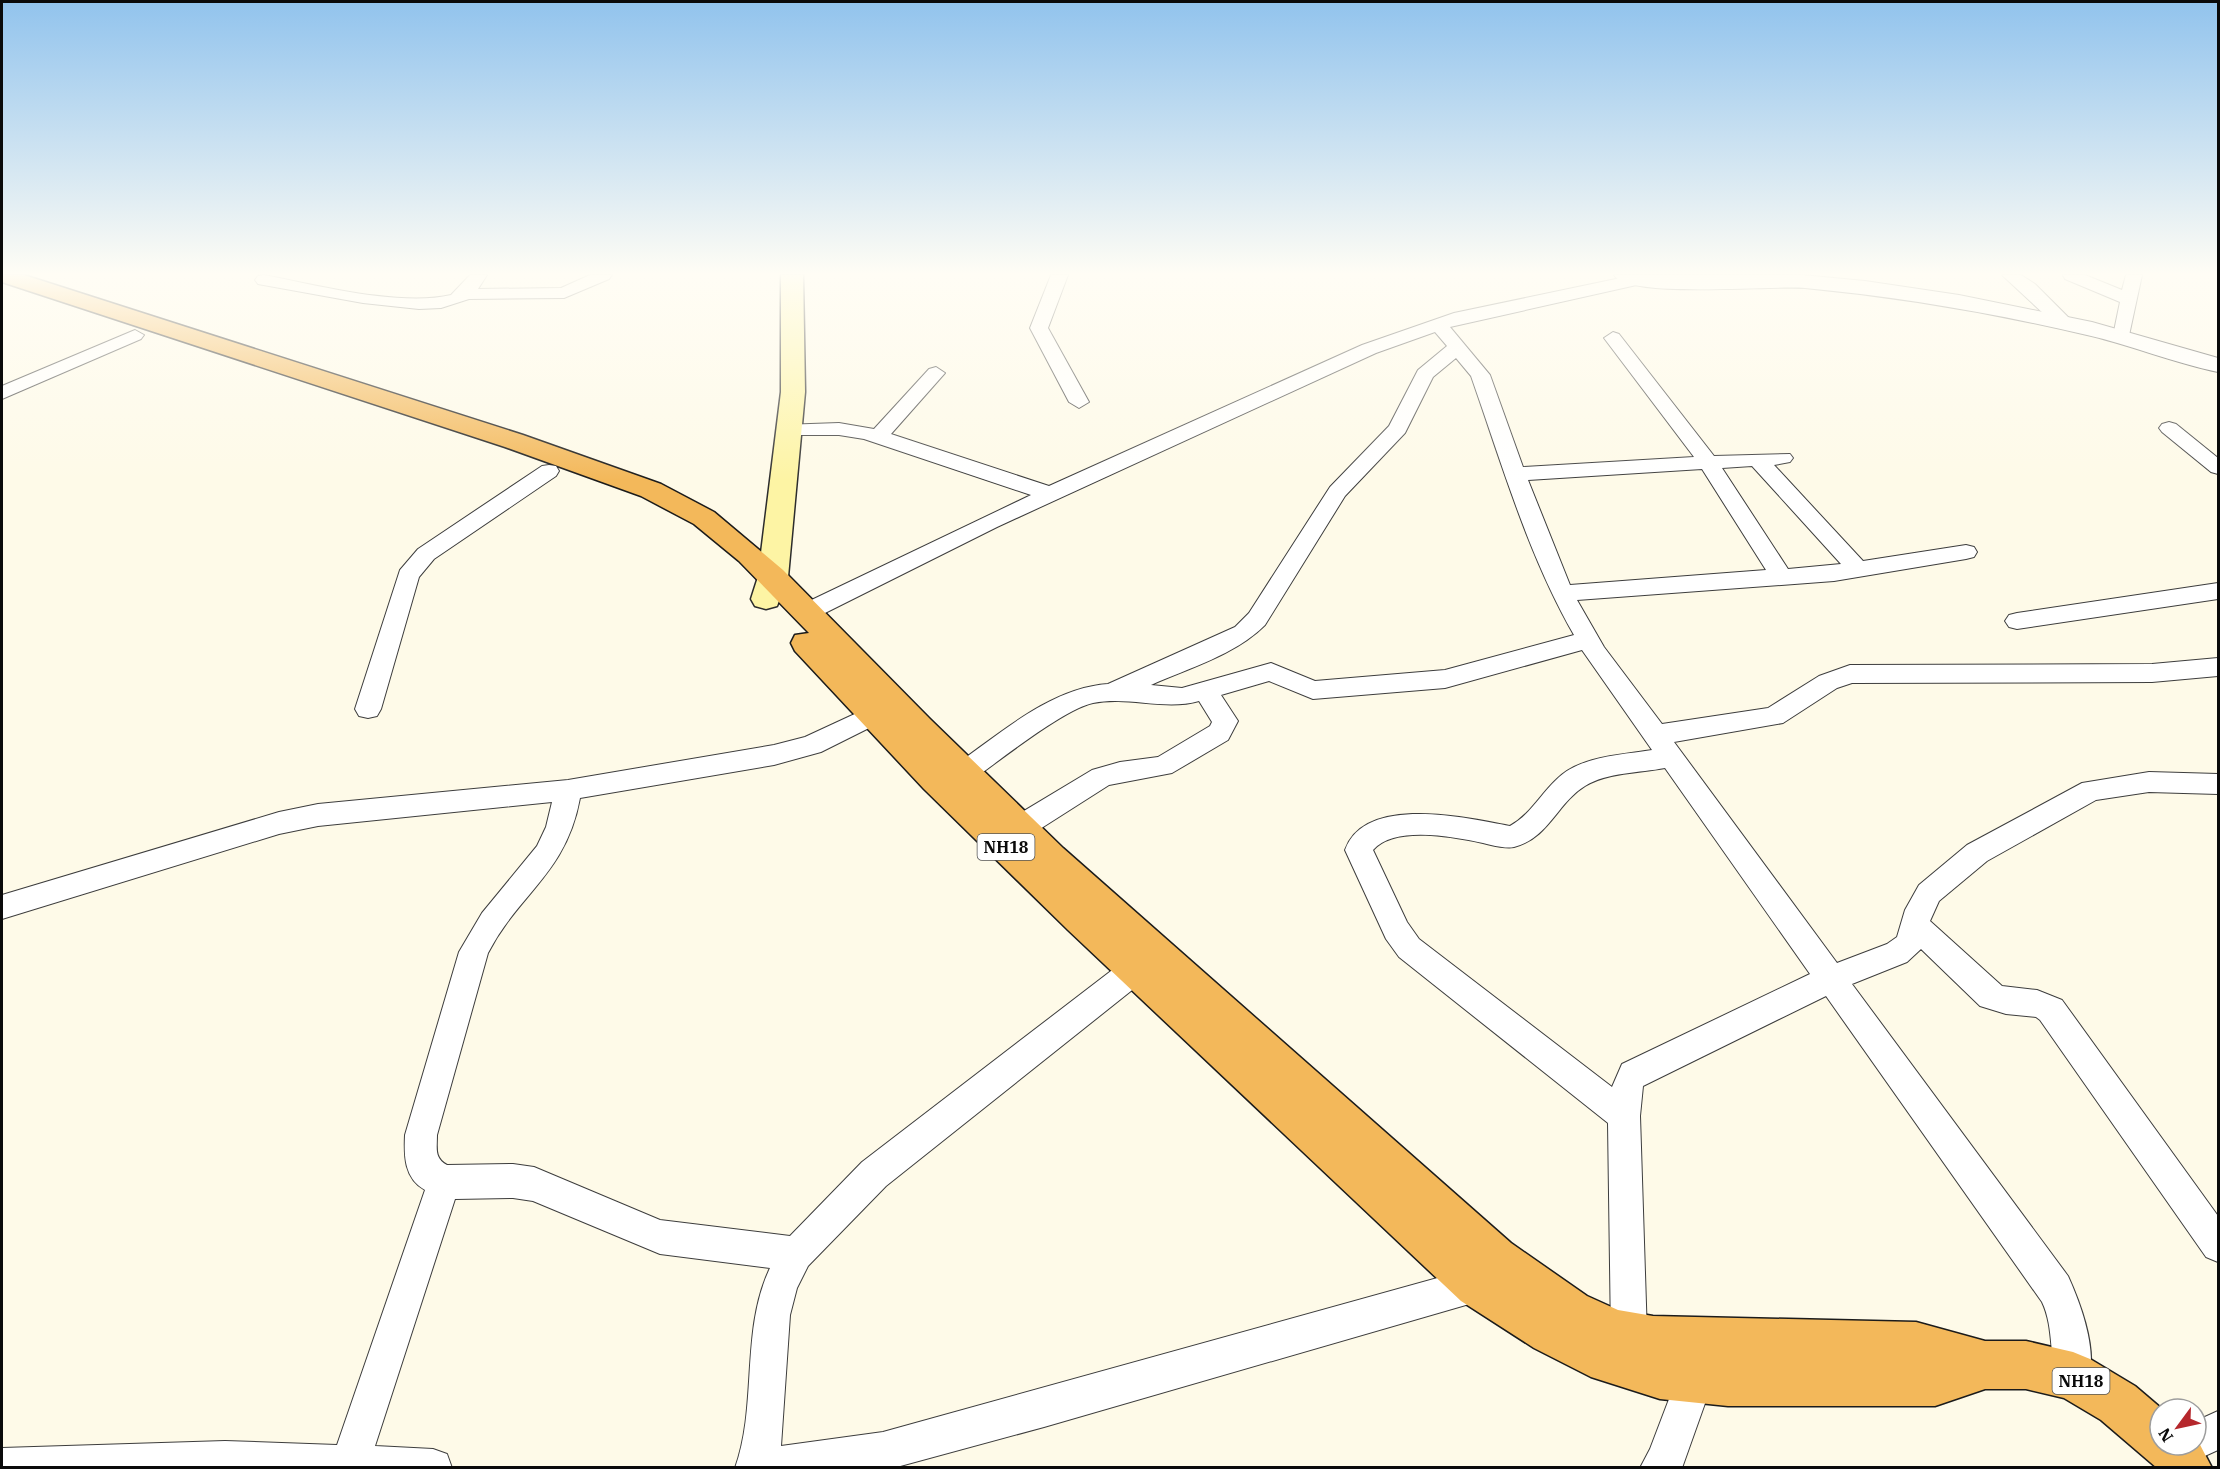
<svg xmlns="http://www.w3.org/2000/svg" width="2220" height="1469" viewBox="0 0 2220 1469" font-family="'IBM Plex Serif',serif">
<style>
.lines{fill:none;stroke-linecap:round;stroke-linejoin:round}
.minor-casing{stroke:#3d3d3d;stroke-width:2}
.tertiary-casing{stroke:#3d3d3d;stroke-width:2}
.secondary-casing{stroke:#2c2c2c;stroke-width:3}
.trunk-casing{stroke:#1b1b1b;stroke-width:3}
.minor{fill:#fff;fill-rule:evenodd}
.tertiary{fill:#fff;fill-rule:evenodd}
.secondary{fill:#fdf4a4;fill-rule:evenodd}
.trunk{fill:#f3b85a;fill-rule:evenodd}
.labels{text-anchor:middle;dominant-baseline:central;stroke-width:6;stroke-linejoin:round;paint-order:stroke}
.shield{fill:#fff;stroke:#545454;stroke-width:1.5}
.shield-label{font-size:16px;font-weight:bold;fill:#0a0a0a}
</style>
<rect width="100%" height="100%" fill="#fefae8"/>
<g class="lines">
<defs>
<g id="minor">
<path d="M 264,275 C 316,285 400,307 451,295 L 470,275 L 487,275 L 478,289 L 561,288 L 590,275 L 612,275 L 609,279 L 564,298 L 469,299 L 441,308 L 419,309 L 363,303 L 258,284 L 255,280 L 258,276 Z"/>
<polygon points="1051,275 1068,275 1048,328 1089,402 1079,408 1069,402 1030,328"/>
<path d="M 1635,275 L 1644,280 L 1641,284 L 1450,327 L 1490,375 L 1523,467 L 1694,457 L 1604,338 L 1613,332 L 1619,334 L 1714,456 L 1790,454 L 1793,458 L 1790,462 L 1774,465 L 1863,561 L 1966,545 L 1974,547 L 1977,552 L 1974,557 L 1966,559 L 1834,581 L 1577,600 L 1604,647 L 1662,724 L 1768,708 L 1819,676 L 1850,665 L 2152,664 L 2218,658 L 2218,676 L 2152,682 L 1852,683 L 1837,688 L 1783,723 L 1674,742 L 1837,963 L 1887,944 L 1897,937 L 1905,910 L 1919,885 L 1967,845 L 2082,783 L 2149,772 L 2218,774 L 2218,794 L 2149,792 L 2096,800 L 1987,861 L 1939,901 L 1930,921 L 2002,986 L 2037,990 L 2062,1000 L 2218,1216 L 2218,1262 L 2206,1257 L 2040,1020 L 2036,1017 L 2006,1014 L 1980,1006 L 1921,949 L 1907,962 L 1852,984 L 2068,1276 C 2082,1307 2100,1357 2086,1389 L 2073,1395 L 2060,1389 C 2048,1361 2055,1329 2042,1302 L 1826,996 L 1643,1086 L 1640,1116 L 1647,1336 L 1642,1349 L 1629,1354 L 1616,1349 L 1611,1336 L 1608,1123 L 1399,957 L 1386,939 L 1345,850 C 1365,794 1467,818 1510,826 C 1530,815 1540,795 1556,780 C 1579,756 1621,755 1652,750 L 1582,650 L 1445,688 L 1313,699 L 1269,681 L 1221,695 L 1238,721 L 1228,740 L 1172,773 L 1109,785 L 1029,836 L 1019,839 L 1009,836 L 1005,828 L 1009,820 L 1092,770 L 1120,762 L 1158,757 L 1210,726 L 1212,722 L 1199,701 C 1165,711 1129,696 1093,703 C 1064,709 999,761 972,780 L 963,783 L 954,780 L 950,773 L 954,766 C 1000,734 1050,688 1108,684 L 1235,627 L 1249,613 L 1330,487 L 1389,426 L 1418,370 L 1447,346 L 1435,332 L 1376,353 L 997,527 L 815,618 L 807,620 L 799,618 L 795,612 L 799,606 L 1031,495 L 864,439 L 839,435 L 789,435 L 782,433 L 779,429 L 782,425 L 839,423 L 874,429 L 929,369 L 936,367 L 945,373 L 891,434 L 1049,486 L 1362,345 L 1454,313 ZM 1456,358 L 1471,376 C 1502,464 1528,555 1574,635 L 1445,670 L 1315,681 L 1271,663 L 1182,688 L 1151,685 C 1189,668 1235,655 1265,625 L 1345,496 L 1405,433 L 1433,377 ZM 1752,466 L 1841,564 L 1788,569 L 1722,468 ZM 1702,469 L 1766,570 L 1570,585 L 1528,480 ZM 1665,768 L 1810,974 L 1622,1064 L 1612,1087 L 1419,939 L 1407,922 L 1373,850 C 1395,825 1454,837 1483,843 C 1492,845 1505,849 1514,847 C 1549,838 1557,803 1585,786 C 1607,772 1640,773 1665,768 Z"/>
<polygon points="2002,275 2021,275 2035,284 2071,320 2074,324 2071,328 2059,328"/>
<polygon points="2063,275 2085,275 2122,290 2126,275 2142,275 2128,340 2116,340 2113,336 2120,302 2065,279"/>
<polygon points="135,330 144,335 141,339 2,399 2,386"/>
<polygon points="2169,422 2176,424 2218,458 2218,474 2211,472 2162,432 2159,428 2162,424"/>
<polygon points="549,465 556,466 559,471 556,476 434,559 419,577 381,709 377,716 368,718 359,716 355,709 400,570 418,549 542,466"/>
<polygon points="2218,583 2218,599 2017,629 2009,627 2005,621 2009,615 2017,613"/>
<path d="M 872,706 L 881,708 L 885,715 L 881,722 L 821,752 L 774,765 L 580,798 C 566,874 519,893 488,953 L 437,1135 C 437,1148 434,1158 447,1165 L 513,1164 L 534,1167 L 660,1220 L 790,1236 L 862,1162 L 1124,961 L 1135,957 L 1146,961 L 1150,970 L 1146,979 L 886,1186 L 808,1266 L 797,1288 L 790,1315 L 781,1446 L 883,1432 L 1477,1267 L 1490,1272 L 1495,1285 L 1490,1298 L 1044,1427 L 893,1468 L 735,1468 C 758,1404 740,1331 770,1268 L 660,1254 L 533,1201 L 513,1198 L 455,1199 L 375,1446 L 433,1449 L 447,1454 L 452,1468 L 2,1468 L 2,1448 L 225,1441 L 337,1445 L 425,1190 C 404,1178 404,1156 405,1135 L 459,952 L 482,913 L 537,846 L 546,827 L 552,802 L 318,826 L 279,834 L 2,919 L 2,895 L 279,812 L 318,804 L 568,780 L 774,745 L 805,737 Z"/>
<polygon points="1695,1359 1708,1365 1714,1378 1682,1468 1640,1468 1650,1449 1682,1365"/>
<polygon points="2218,1411 2218,1450 2196,1460 2182,1455 2179,1445 2196,1445 2196,1421"/>
</g>
<path id="tertiary" d="M 1614,275 L 1802,275 L 1865,281 L 1959,295 L 2092,322 L 2218,358 L 2218,372 C 2174,363 2131,345 2087,335 C 1994,313 1900,297 1805,288 C 1771,285 1627,299 1614,275 Z"/>
<polygon id="secondary" points="781,275 803,275 805,392 788,577 777,606 766,609 755,606 751,599 758,577 781,392"/>
<polygon id="trunk" points="2,275 24,275 523,435 661,484 714,512 783,570 930,719 1063,848 1511,1243 1587,1296 1618,1310 1653,1316 1916,1322 1985,1341 2026,1341 2073,1352 2090,1359 2135,1386 2162,1409 2160,1445 2196,1445 2196,1437 2212,1468 2157,1468 2101,1420 2064,1398 2026,1389 1985,1389 1935,1406 1728,1406 1660,1399 1591,1377 1534,1348 1461,1301 1068,930 924,789 795,651 791,643 795,635 809,633 739,561 694,524 641,496 505,447 2,282"/>
</defs>
<use href="#minor" class="minor-casing"/>
<use href="#tertiary" class="tertiary-casing"/>
<use href="#secondary" class="secondary-casing"/>
<use href="#trunk" class="trunk-casing"/>
<use href="#minor" class="minor"/>
<use href="#tertiary" class="tertiary"/>
<use href="#secondary" class="secondary"/>
<use href="#trunk" class="trunk"/>
</g>
<linearGradient id="sky" x2="0" y2="1"><stop stop-color="#91c3ed"/><stop offset="0.57" stop-color="#fffdf5"/><stop offset="1" stop-color="#fffdf5" stop-opacity="0"/></linearGradient>
<rect width="2220" height="480" fill="url(#sky)"/>
<g class="labels">
<g class="shield">
<rect x="977.5" y="834" width="57" height="26" rx="4.5"/>
<rect x="2052.5" y="1368" width="57" height="26" rx="4.5"/>
</g>
<g class="shield-label">
<text x="1006" y="847">NH18</text>
<text x="2081" y="1381">NH18</text>
</g>
</g>
<rect width="2220" height="1469" fill="none" stroke="#0a0a0a" stroke-width="6"/>
<g transform="translate(2178 1427) rotate(237)"><circle r="28" fill="#ffffff" stroke="#9d9d9d" stroke-width="1.5"/>
<path d="M0-4.5L10 22L0 15L-10 22Z" fill="#b5272c"/>
<text y="-9" font-size="16" font-weight="bold" text-anchor="middle" fill="#0a0a0a">N</text>
</g>
</svg>
